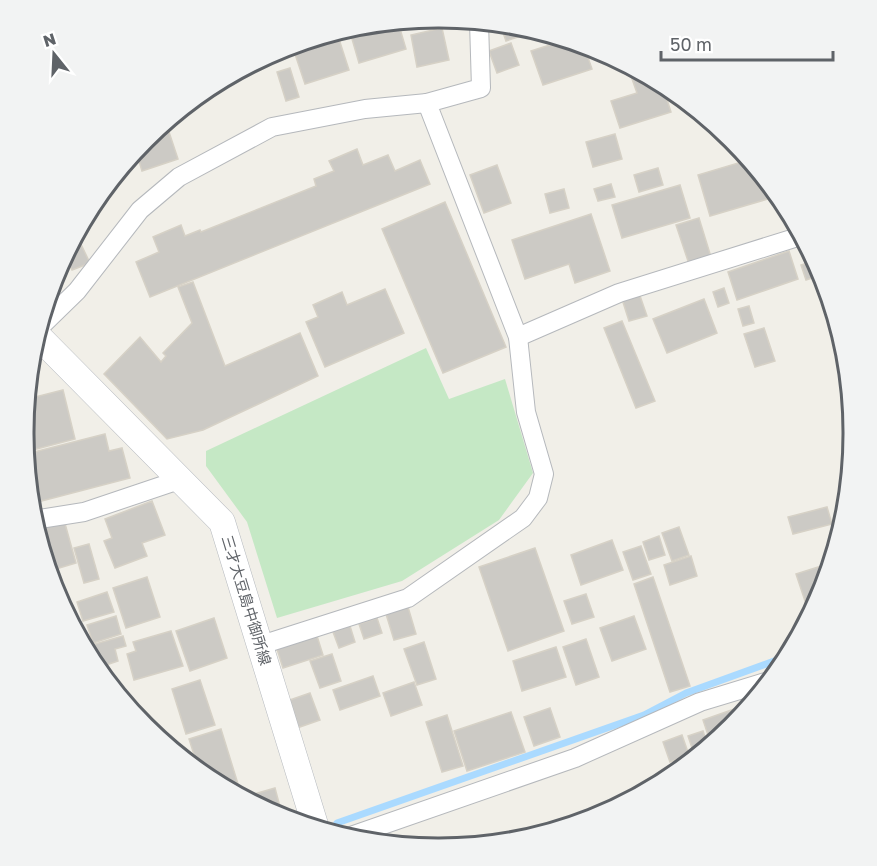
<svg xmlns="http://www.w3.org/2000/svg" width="877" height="866" viewBox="0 0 877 866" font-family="'Golos Text','Noto Sans JP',sans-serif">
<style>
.green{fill:#c5e8c5}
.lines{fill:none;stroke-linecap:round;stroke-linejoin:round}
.stream{stroke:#aadaff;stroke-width:7}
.building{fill:#cccac5;stroke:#d6d1c6;stroke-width:1.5}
.street-casing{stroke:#b5b8bc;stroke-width:20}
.secondary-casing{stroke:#b6babf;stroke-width:27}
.street{stroke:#fff;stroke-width:18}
.secondary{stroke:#fff;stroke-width:26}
.labels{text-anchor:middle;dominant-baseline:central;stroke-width:6;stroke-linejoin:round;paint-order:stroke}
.street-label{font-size:15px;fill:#5f6368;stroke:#fff}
.rim{fill:none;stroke:#5f6368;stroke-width:3}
</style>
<rect width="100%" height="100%" fill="#f1efe8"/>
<polygon class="green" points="426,348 449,399 505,379 533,473 499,520 402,581 277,618 247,522 206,466 206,451"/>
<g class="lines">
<polyline class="stream" points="337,823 644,715 686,693 788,656"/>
</g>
<g class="building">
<polygon points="398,22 406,49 359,63 350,32 373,24"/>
<polygon points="500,24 520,26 527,28 519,31 521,36 506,41"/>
<polygon points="442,28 449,60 417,67 411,35"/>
<polygon points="338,36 349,70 305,84 294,51"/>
<polygon points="565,40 584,46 592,69 543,85 531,51"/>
<polygon points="511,43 519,65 497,73 489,51"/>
<polygon points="290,68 299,97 286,101 277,72"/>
<polygon points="641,73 662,84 671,112 620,128 611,101 637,93 631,76"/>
<polygon points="166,123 178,159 142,171 136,151"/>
<polygon points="615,134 622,159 593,167 586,142"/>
<polygon points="357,149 363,165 388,155 395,171 420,160 430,184 150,297 136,262 159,252 153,237 181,225 185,236 200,230 201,232 316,186 314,179 334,171 329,161"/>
<polygon points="748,160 778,196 710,216 698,175"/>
<polygon points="497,165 511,203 484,213 470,175"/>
<polygon points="658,168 663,185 639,192 634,175"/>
<polygon points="611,184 615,197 598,201 594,189"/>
<polygon points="680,185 690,218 622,238 612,205"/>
<polygon points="564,189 569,208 550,213 545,194"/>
<polygon points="445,202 506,347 443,373 382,229"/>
<polygon points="591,214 610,271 575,283 569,264 525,279 512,240"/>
<polygon points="699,218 711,257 689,264 676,225"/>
<polygon points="76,234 90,263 72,270 65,256"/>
<polygon points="789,251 798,279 737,300 728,272"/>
<polygon points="815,261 821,275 806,280 801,265"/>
<polygon points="193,282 225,366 300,333 318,376 203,430 167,439 104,374 140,337 161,362 166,356 163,353 192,323 178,287"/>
<polygon points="52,286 61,296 43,313"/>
<polygon points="724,288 729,303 718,307 713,292"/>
<polygon points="385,289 404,333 325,367 306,322 318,317 313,305 342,292 347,305"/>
<polygon points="638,290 647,316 629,321 621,296"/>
<polygon points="704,299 717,333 667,353 653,319"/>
<polygon points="749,306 754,323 743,326 738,309"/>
<polygon points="622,321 655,401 636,408 604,328"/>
<polygon points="764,328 775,361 755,367 744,334"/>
<polygon points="63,390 75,439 25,452 24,433 27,399"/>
<polygon points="105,434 109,451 122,448 130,478 30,504 26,454"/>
<polygon points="152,501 165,535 142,543 147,556 115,568 104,541 112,538 105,519"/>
<polygon points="827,507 832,524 793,534 788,517"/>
<polygon points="64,520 76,563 49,571 36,528"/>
<polygon points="679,527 689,555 672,561 662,533"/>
<polygon points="659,536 665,555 649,560 643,542"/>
<polygon points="612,540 623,570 581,585 571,555"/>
<polygon points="89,544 99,579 84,583 74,548"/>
<polygon points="641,546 651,574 633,580 623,552"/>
<polygon points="535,548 564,631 508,651 479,567"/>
<polygon points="691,556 697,576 670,585 664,565"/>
<polygon points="831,563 822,592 815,604 807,607 796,574"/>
<polygon points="147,577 160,617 126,628 113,588"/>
<polygon points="653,577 690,686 670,692 634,584"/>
<polygon points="107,592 114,612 83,621 77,602"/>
<polygon points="586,594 594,617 572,624 564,601"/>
<polygon points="408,607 416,634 394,640 386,614"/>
<polygon points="116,616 121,634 93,643 87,625"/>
<polygon points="634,616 646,649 612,661 600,628"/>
<polygon points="214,618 227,658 190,671 176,631"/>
<polygon points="377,618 382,633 364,639 359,624"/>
<polygon points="350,626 355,642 339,648 333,632"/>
<polygon points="171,631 183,666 134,680 127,654 136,651 133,642"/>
<polygon points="123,636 126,646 115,649 118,661 97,668 85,647"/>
<polygon points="317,636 323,655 283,668 277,649"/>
<polygon points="586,639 599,677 576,685 563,647"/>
<polygon points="424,642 436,679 417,685 404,649"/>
<polygon points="556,647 566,677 522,691 513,661"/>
<polygon points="332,654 341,681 320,688 310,661"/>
<polygon points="373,676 380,696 340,710 333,690"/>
<polygon points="200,680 215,725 186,734 172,689"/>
<polygon points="414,682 422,705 391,716 383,693"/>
<polygon points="310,693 320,720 297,728 287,701"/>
<polygon points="751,703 732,727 711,744 703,720"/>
<polygon points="550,708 560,737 534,746 524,717"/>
<polygon points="511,712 525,752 467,771 454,731"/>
<polygon points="447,715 463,766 442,772 426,722"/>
<polygon points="221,729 238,784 226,788 199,770 189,739"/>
<polygon points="703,731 708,746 695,757 688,736"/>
<polygon points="682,735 689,755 670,762 663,742"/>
<polygon points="691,760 670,778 666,768"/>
<polygon points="275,788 283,818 244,797"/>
</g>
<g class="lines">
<defs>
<g id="street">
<polyline points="39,328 77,291 140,210 179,177 272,127 365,109 427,103"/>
<polyline points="518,337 619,293 801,236"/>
<polyline points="33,520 84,512 182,479"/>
<polyline points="261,645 408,598 523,518 538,498 544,474 526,412 518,337 427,103 481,88 479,22"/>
<polyline points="348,837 575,758 700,702 769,681"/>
</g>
<polyline id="secondary" points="37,335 222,522 316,828"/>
</defs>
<use href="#street" class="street-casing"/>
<use href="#secondary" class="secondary-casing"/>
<use href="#street" class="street"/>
<use href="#secondary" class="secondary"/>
</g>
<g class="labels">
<g class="street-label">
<text transform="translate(247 600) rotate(73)">三才大豆島中御所線</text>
</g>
</g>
<path d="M0 0H877V866H0ZM438 28H439A404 404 0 0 1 843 432V434A404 404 0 0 1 439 838H438A404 404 0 0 1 34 434V432A404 404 0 0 1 438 28Z" fill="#f2f3f3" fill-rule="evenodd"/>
<path class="rim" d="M438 28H439A404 404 0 0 1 843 432V434A404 404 0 0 1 439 838H438A404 404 0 0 1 34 434V432A404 404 0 0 1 438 28Z"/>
<g transform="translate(54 54) rotate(342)" stroke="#ffffff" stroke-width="4.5" paint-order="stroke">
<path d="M0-4.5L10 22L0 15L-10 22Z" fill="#5f6368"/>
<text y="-9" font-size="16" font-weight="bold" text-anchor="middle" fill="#5f6368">N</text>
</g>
<path d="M661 51v9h172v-9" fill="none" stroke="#5f6368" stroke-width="3"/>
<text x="670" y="51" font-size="18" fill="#5f6368" stroke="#ffffff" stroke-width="4.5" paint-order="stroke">50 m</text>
</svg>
